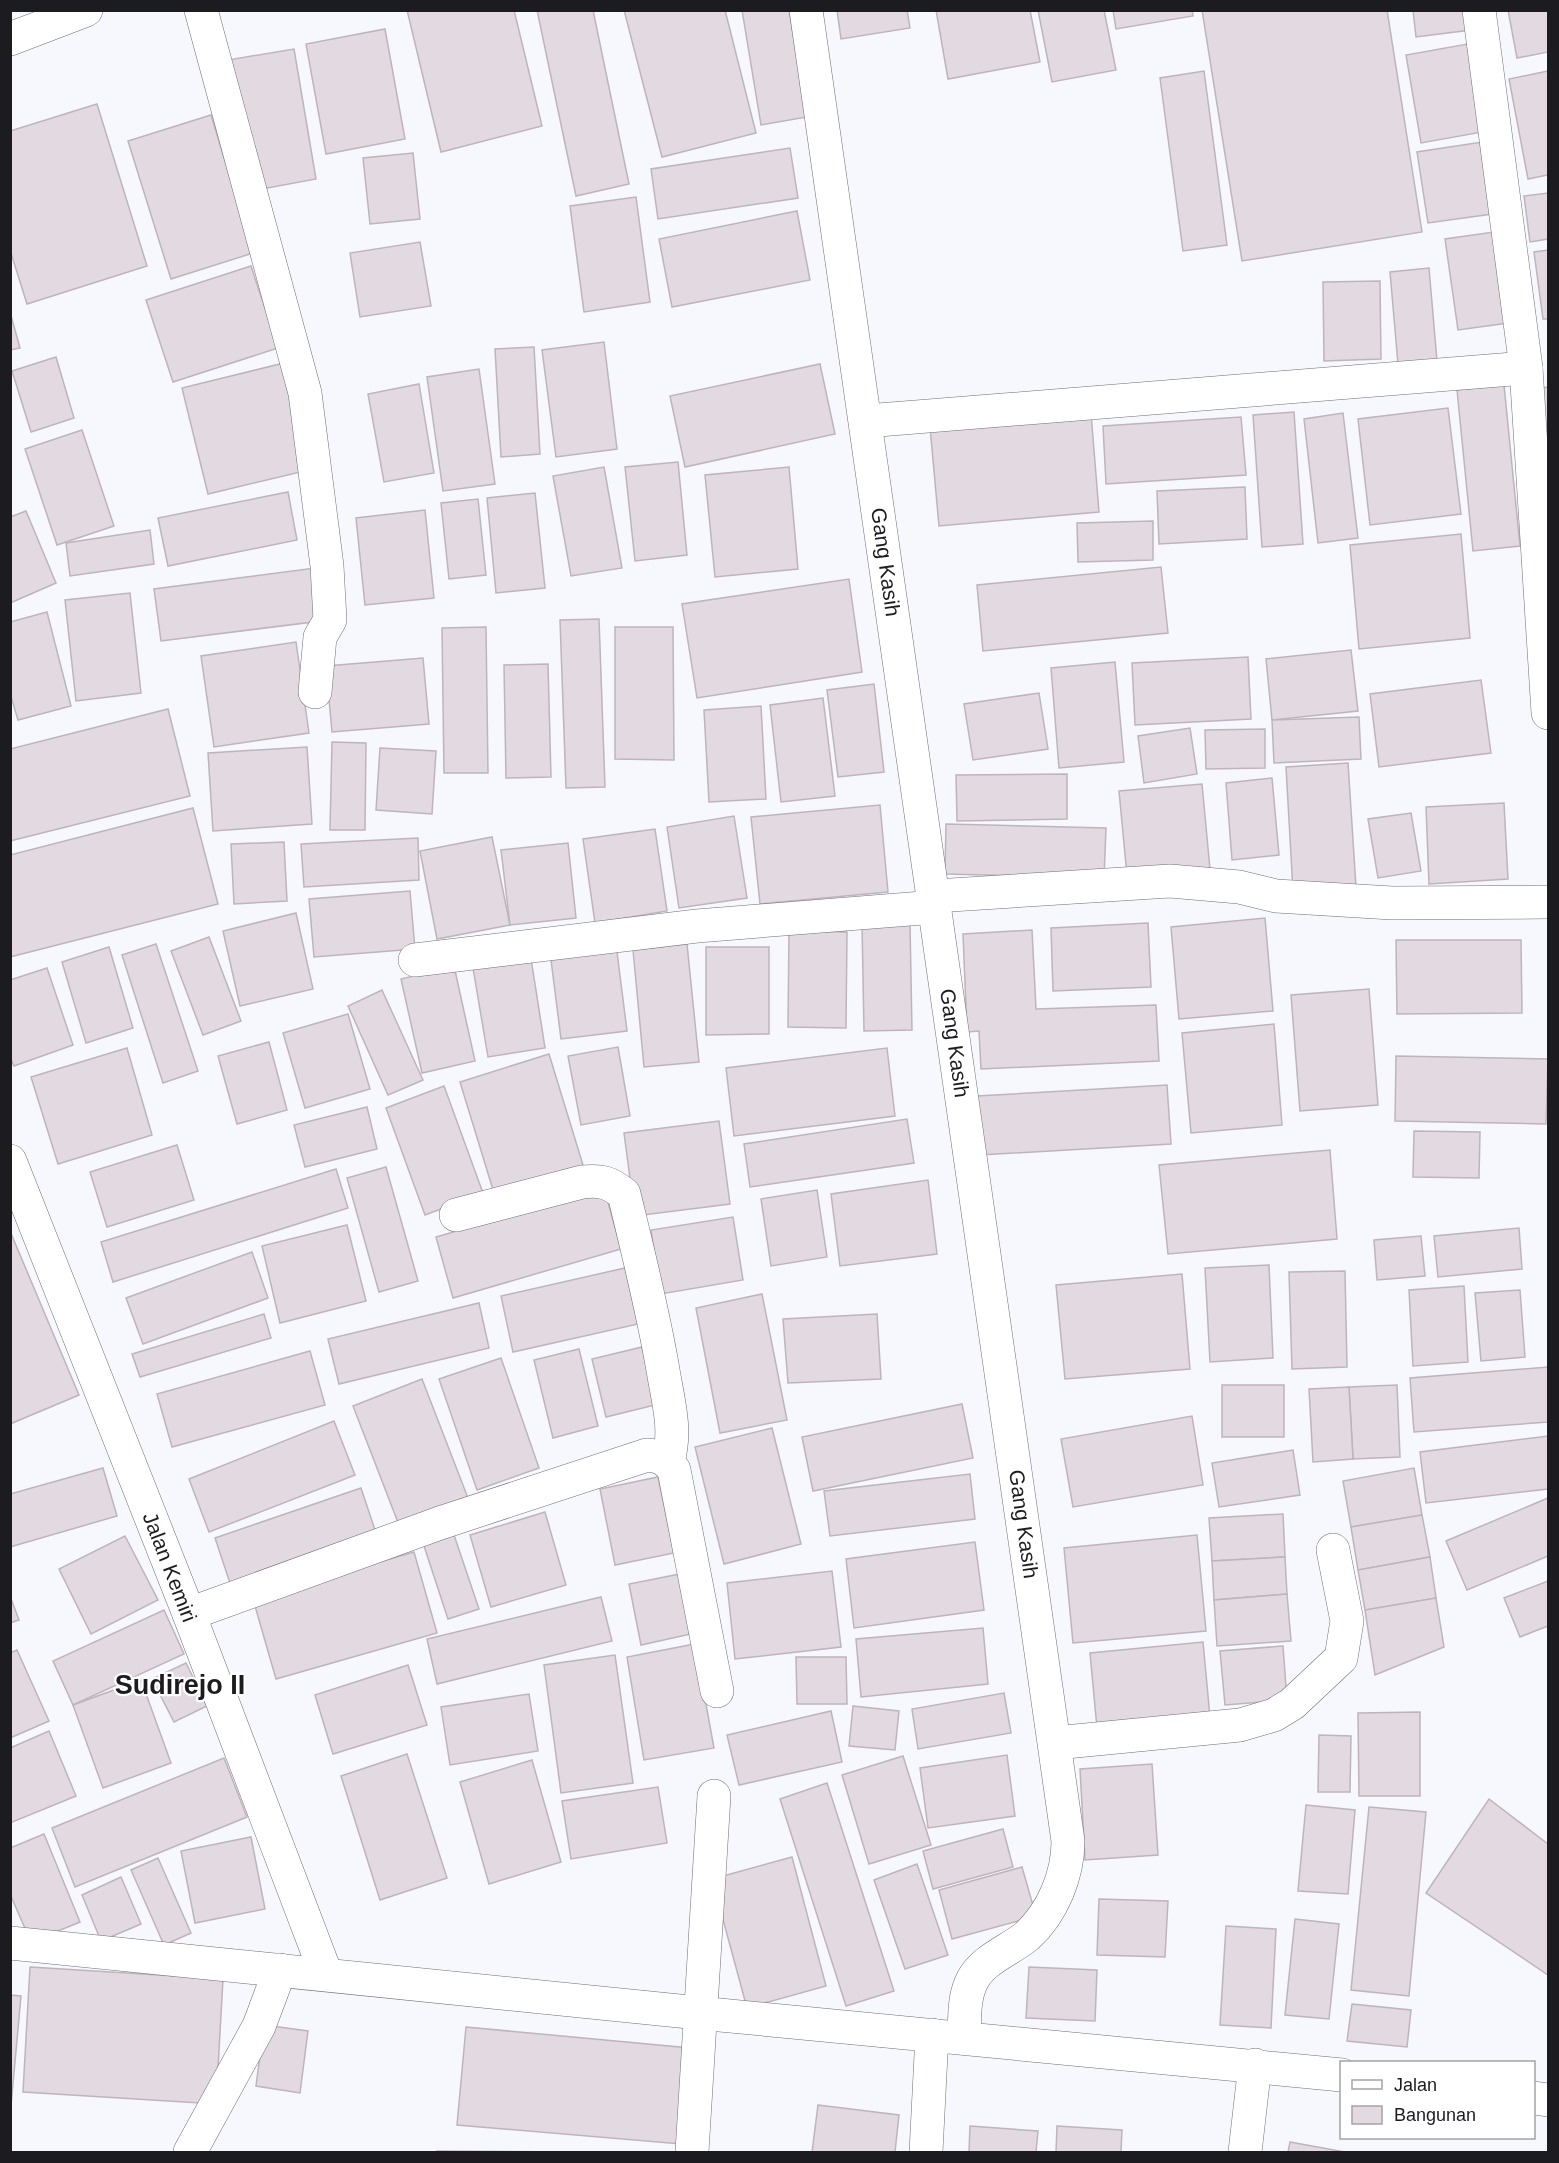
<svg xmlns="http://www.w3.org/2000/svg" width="1559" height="2163" viewBox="0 0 1559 2163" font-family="Arial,sans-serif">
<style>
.building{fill:#e3d9e1;stroke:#beb4bc;stroke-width:1.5}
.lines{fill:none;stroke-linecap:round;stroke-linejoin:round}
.minor-casing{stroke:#6e6e78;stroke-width:34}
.major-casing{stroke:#6e6e78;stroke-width:34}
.minor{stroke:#fff;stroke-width:33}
.major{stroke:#fff;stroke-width:33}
.labels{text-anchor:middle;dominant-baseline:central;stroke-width:4.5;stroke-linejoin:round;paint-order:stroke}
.street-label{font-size:21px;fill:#1c1c20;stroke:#fff}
.district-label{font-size:27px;font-weight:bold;fill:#1c1c20;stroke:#fff}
</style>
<rect width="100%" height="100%" fill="#f7f7fe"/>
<g class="building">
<polygon points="407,10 514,10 542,126 441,152"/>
<polygon points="537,10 593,10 629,184 576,196"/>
<polygon points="624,10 725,10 756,133 662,157"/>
<polygon points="742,10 789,10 807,117 761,125"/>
<polygon points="837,10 907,10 910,28 841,39"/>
<polygon points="936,10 1030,10 1040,62 948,79"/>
<polygon points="1038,10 1104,10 1116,70 1052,82"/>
<polygon points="1113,10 1192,10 1193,16 1116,29"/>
<polygon points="1202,10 1387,10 1422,232 1242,261"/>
<polygon points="1413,10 1469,10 1471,30 1416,37"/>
<polygon points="1508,10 1548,10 1548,52 1517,58"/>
<polygon points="385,29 405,139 326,154 306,44"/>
<polygon points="1473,43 1488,131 1421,143 1406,55"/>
<polygon points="294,49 316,179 251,191 228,60"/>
<polygon points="1204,71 1227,245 1183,251 1160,78"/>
<polygon points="1548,71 1548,175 1528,179 1509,79"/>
<polygon points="97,104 147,266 27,304 10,250 10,131"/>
<polygon points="211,115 253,253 171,279 128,141"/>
<polygon points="1482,142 1492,214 1428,223 1417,152"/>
<polygon points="790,148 798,198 658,219 651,169"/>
<polygon points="413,153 420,219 370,224 363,158"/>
<polygon points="1548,193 1548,239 1530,242 1524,196"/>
<polygon points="636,197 650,302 584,312 570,206"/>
<polygon points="797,211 810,280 672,307 659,239"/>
<polygon points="1494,232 1508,323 1458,330 1445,239"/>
<polygon points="420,242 431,306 360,317 350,253"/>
<polygon points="1548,250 1548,319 1543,319 1534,252"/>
<polygon points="251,266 278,348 173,382 146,300"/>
<polygon points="1429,268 1437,361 1398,364 1390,272"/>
<polygon points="1380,281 1381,359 1324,361 1323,282"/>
<polygon points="10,312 20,348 10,350"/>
<polygon points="604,342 617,449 556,457 542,350"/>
<polygon points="534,347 540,454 501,457 495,349"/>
<polygon points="56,357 74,418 31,432 12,371"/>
<polygon points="284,363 309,470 208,494 182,388"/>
<polygon points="820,364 835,434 685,467 670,396"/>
<polygon points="479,369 495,484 443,491 427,377"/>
<polygon points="419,384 434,473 384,482 368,394"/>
<polygon points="1504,385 1520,546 1473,551 1457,390"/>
<polygon points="1548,387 1548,455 1541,388"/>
<polygon points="1448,408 1461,514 1370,525 1358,419"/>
<polygon points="1294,412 1303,544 1262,547 1253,415"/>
<polygon points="1091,413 1099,512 939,526 930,427"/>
<polygon points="1343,413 1358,538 1318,543 1304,419"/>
<polygon points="1241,417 1246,475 1106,484 1103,426"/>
<polygon points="82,430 114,526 57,545 25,449"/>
<polygon points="678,462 687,555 635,561 625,467"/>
<polygon points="604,467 622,568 571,576 553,476"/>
<polygon points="789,467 798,569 715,577 705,475"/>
<polygon points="1245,487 1247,539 1159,544 1157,491"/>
<polygon points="288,492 297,540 168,566 158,518"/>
<polygon points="535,493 545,588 496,593 487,498"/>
<polygon points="478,499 486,575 449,579 441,503"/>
<polygon points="425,510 434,598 365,605 356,518"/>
<polygon points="26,511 56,583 10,603 10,517"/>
<polygon points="1153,521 1153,560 1078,562 1077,523"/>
<polygon points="150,530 154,564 70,576 66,543"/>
<polygon points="1461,534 1470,638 1359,649 1350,545"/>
<polygon points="1161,567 1168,633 983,651 977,585"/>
<polygon points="315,568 321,621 161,641 154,589"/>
<polygon points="849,579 862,672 697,698 682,604"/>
<polygon points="130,593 141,693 76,701 65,600"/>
<polygon points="47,612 71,706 18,720 10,693 10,622"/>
<polygon points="599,619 605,787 566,788 560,620"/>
<polygon points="486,627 488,773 444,773 442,628"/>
<polygon points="615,627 673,627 674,760 615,759"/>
<polygon points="296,642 309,733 214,747 201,656"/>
<polygon points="1351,650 1358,711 1272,720 1266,659"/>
<polygon points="1248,657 1251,719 1135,725 1132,663"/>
<polygon points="423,658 429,724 332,732 326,666"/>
<polygon points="1115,662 1124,762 1059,768 1051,668"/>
<polygon points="548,664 551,777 506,778 504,665"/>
<polygon points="1481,680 1491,753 1379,767 1370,694"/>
<polygon points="874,684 884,772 838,777 827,690"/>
<polygon points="1039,693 1048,749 973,760 964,704"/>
<polygon points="823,698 835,796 781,802 770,705"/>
<polygon points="761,706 766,799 709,802 704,710"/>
<polygon points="168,709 190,796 10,841 10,749"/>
<polygon points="1359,717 1361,759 1274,763 1272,720"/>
<polygon points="1190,728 1197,774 1144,783 1138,736"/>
<polygon points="1265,729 1265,768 1206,769 1205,730"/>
<polygon points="332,742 366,743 365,830 330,830"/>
<polygon points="307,747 312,824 213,831 208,753"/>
<polygon points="380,748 436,751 432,814 376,810"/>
<polygon points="1348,763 1356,887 1293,891 1286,767"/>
<polygon points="1067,774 1067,819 957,821 956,775"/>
<polygon points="1272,778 1279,855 1232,860 1226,783"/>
<polygon points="1202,784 1210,869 1127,876 1119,791"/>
<polygon points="1504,803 1508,879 1429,884 1426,807"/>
<polygon points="880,805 888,892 760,904 751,817"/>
<polygon points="193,808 218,904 10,957 10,855"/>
<polygon points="1411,813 1421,871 1378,878 1368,819"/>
<polygon points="734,816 747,898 679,908 667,827"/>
<polygon points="946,824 1106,828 1104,878 945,874"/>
<polygon points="655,829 667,911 595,923 583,839"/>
<polygon points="492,837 510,925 437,939 420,851"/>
<polygon points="418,838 419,880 304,887 301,844"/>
<polygon points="284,842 287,901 234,904 231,844"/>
<polygon points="568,843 576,918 510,925 501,850"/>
<polygon points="410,891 415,949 314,957 309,899"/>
<polygon points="296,913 313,989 240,1006 223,931"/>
<polygon points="1265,918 1273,1011 1179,1019 1171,927"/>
<polygon points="1148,923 1151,987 1053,991 1051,928"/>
<polygon points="862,924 910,924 912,1030 864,1031"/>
<polygon points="1032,930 1036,1009 1156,1005 1159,1061 981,1069 979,1031 967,1032 963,934"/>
<polygon points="789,931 847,932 846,1028 788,1027"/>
<polygon points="209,937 241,1021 203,1035 171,951"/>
<polygon points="1396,940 1521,940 1522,1013 1397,1014"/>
<polygon points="156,944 198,1071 163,1083 122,955"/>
<polygon points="616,944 627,1031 561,1039 550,952"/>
<polygon points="687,944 699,1062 644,1067 633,950"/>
<polygon points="109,947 133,1028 86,1043 62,962"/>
<polygon points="706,947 769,947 769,1034 706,1035"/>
<polygon points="530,952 545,1048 488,1057 472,962"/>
<polygon points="454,966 475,1061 422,1073 401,979"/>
<polygon points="47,968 73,1045 14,1066 10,1057 10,980"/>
<polygon points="1369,989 1378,1105 1300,1111 1291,995"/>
<polygon points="382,990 423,1080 388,1095 348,1006"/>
<polygon points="348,1014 370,1089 305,1108 283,1033"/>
<polygon points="1274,1024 1282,1125 1191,1133 1182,1033"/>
<polygon points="269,1042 287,1110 237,1124 218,1056"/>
<polygon points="618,1047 630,1116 581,1125 568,1056"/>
<polygon points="127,1048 152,1135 58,1164 31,1077"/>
<polygon points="887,1048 895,1116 734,1136 726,1068"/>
<polygon points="549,1054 583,1165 494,1193 460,1082"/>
<polygon points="1396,1056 1548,1059 1546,1124 1395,1121"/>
<polygon points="1167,1085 1171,1144 980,1155 977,1096"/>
<polygon points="444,1086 483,1193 425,1215 386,1108"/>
<polygon points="367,1107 377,1149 305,1167 294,1125"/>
<polygon points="907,1119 914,1163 750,1187 744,1144"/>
<polygon points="719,1121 730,1204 635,1216 624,1133"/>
<polygon points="1414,1131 1480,1132 1479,1178 1413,1177"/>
<polygon points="177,1145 194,1200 107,1227 90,1172"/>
<polygon points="1330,1150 1337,1239 1168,1254 1159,1165"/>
<polygon points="386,1167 418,1281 379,1292 347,1178"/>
<polygon points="336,1169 348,1208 113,1282 101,1242"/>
<polygon points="928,1180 937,1254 840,1266 831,1194"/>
<polygon points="604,1188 621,1249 453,1298 436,1237"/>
<polygon points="817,1190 827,1257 771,1266 761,1199"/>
<polygon points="733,1217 743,1280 661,1294 651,1230"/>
<polygon points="347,1225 366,1301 280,1323 262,1246"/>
<polygon points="1519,1228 1522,1269 1438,1277 1434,1236"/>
<polygon points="10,1231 79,1395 10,1424"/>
<polygon points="1421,1236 1425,1276 1377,1280 1374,1240"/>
<polygon points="252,1252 268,1298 143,1344 126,1298"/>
<polygon points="1269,1265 1273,1358 1210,1362 1205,1268"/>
<polygon points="625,1268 638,1324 513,1352 501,1296"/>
<polygon points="1345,1271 1347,1367 1292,1369 1289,1272"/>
<polygon points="1182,1274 1190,1369 1065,1379 1056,1285"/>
<polygon points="1464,1286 1468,1362 1413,1366 1409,1290"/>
<polygon points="1520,1290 1525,1357 1481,1361 1475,1293"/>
<polygon points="762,1294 787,1420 720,1433 696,1308"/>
<polygon points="479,1303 489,1348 339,1384 328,1339"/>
<polygon points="264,1314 271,1338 140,1377 132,1354"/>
<polygon points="877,1314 881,1379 788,1383 783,1319"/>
<polygon points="642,1347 655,1405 606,1417 592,1359"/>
<polygon points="579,1349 598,1426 553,1438 534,1360"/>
<polygon points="310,1351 325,1405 172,1447 157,1394"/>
<polygon points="501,1358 539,1468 477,1490 439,1379"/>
<polygon points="1548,1367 1548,1422 1414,1432 1410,1378"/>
<polygon points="422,1379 468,1498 399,1525 353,1406"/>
<rect x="1222" y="1385" width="62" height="52"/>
<polygon points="1397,1385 1400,1457 1353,1459 1349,1387"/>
<polygon points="1349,1387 1353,1459 1313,1462 1309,1389"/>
<polygon points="962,1404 973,1458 813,1491 802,1437"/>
<polygon points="1192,1416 1203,1485 1073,1507 1061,1439"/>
<polygon points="334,1421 355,1475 209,1532 189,1479"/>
<polygon points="772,1428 801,1544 724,1564 695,1447"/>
<polygon points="1548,1436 1548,1489 1426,1503 1420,1452"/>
<polygon points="1293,1450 1300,1495 1219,1507 1212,1463"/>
<polygon points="103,1468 117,1516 10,1547 10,1494"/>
<polygon points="1414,1468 1422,1515 1351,1527 1343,1481"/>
<polygon points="970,1474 975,1519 830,1536 824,1491"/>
<polygon points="658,1477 674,1553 615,1565 600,1489"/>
<polygon points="361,1488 377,1536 231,1586 215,1538"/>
<polygon points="1548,1498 1548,1556 1467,1590 1446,1541"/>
<polygon points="545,1512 566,1585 491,1607 470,1535"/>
<polygon points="1283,1514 1285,1557 1212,1561 1209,1518"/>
<polygon points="1422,1515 1430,1557 1358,1570 1351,1527"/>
<polygon points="452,1529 479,1609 448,1619 422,1540"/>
<polygon points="1197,1535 1206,1631 1073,1643 1064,1548"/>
<polygon points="125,1536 158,1600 91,1634 59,1569"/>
<polygon points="975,1542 984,1610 854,1628 846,1559"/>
<polygon points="414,1552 437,1633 276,1679 253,1599"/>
<polygon points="1285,1557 1287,1594 1214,1600 1212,1561"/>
<polygon points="1430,1557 1436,1598 1365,1610 1358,1570"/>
<polygon points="832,1571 841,1647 735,1659 727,1583"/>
<polygon points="680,1574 691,1634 641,1645 629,1584"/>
<polygon points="1548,1581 1548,1626 1520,1637 1504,1598"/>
<polygon points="1287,1594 1291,1641 1217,1646 1214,1600"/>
<polygon points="10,1596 19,1620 10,1623"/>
<polygon points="601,1597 612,1641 437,1684 427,1639"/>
<polygon points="1436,1598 1444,1647 1375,1675 1365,1610"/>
<polygon points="164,1610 184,1654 73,1705 53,1661"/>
<polygon points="983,1628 988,1684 861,1697 856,1639"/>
<polygon points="1203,1642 1210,1717 1097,1728 1090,1653"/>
<polygon points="695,1644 714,1748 644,1760 627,1657"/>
<polygon points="1283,1646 1287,1700 1225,1705 1220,1651"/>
<polygon points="17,1650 49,1721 10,1738 10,1653"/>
<polygon points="615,1655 633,1783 561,1793 544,1665"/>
<polygon points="796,1657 846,1657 847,1704 797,1704"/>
<polygon points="186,1663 207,1706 174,1722 152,1679"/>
<polygon points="408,1665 427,1725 333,1754 315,1695"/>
<polygon points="141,1680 171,1763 103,1788 73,1705"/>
<polygon points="1004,1693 1011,1733 918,1749 912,1709"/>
<polygon points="529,1694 538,1751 450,1765 441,1707"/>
<polygon points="853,1706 899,1711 895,1750 849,1746"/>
<polygon points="831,1711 842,1762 739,1785 727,1735"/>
<polygon points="1420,1712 1420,1796 1359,1796 1358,1713"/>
<polygon points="49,1731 76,1796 10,1823 10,1748"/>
<polygon points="1319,1735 1351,1736 1350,1792 1318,1792"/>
<polygon points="407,1754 447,1878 380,1900 341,1776"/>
<polygon points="1007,1755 1015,1816 928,1828 920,1768"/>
<polygon points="903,1756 931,1845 869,1864 842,1775"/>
<polygon points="224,1758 247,1817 75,1887 52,1828"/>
<polygon points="532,1760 561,1862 489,1884 460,1782"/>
<polygon points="1152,1764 1158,1855 1085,1860 1080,1769"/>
<polygon points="827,1783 894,1991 846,2006 780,1799"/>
<polygon points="658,1787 667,1843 571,1859 562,1801"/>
<polygon points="1489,1799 1548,1844 1548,1975 1426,1893"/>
<polygon points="1306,1805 1355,1810 1348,1894 1298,1891"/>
<polygon points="1369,1807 1426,1812 1409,1996 1351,1990"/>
<polygon points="1003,1829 1013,1867 933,1889 923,1851"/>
<polygon points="44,1834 80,1922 31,1942 10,1894 10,1848"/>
<polygon points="251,1837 265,1909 195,1923 181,1851"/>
<polygon points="792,1857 826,1986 747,2008 712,1879"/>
<polygon points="158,1858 191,1933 164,1945 131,1870"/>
<polygon points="917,1864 948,1955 905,1969 874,1880"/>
<polygon points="1022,1867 1036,1916 952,1939 939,1890"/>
<polygon points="121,1877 141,1924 101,1941 82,1895"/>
<polygon points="1099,1899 1168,1901 1165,1957 1097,1955"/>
<polygon points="1295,1919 1339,1924 1329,2019 1285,2015"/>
<polygon points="1226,1926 1276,1929 1271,2028 1220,2025"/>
<polygon points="30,1967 223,1979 216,2104 23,2092"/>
<polygon points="1029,1967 1097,1970 1095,2021 1026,2018"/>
<polygon points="10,1995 21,1996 10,2117"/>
<polygon points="1352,2004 1411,2010 1407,2047 1347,2041"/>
<polygon points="264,2025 308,2031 300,2093 256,2086"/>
<polygon points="466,2027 690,2048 681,2144 457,2125"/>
<polygon points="818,2105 899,2115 895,2152 812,2152"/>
<polygon points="970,2126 1038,2131 1036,2152 969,2152"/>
<polygon points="1057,2126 1122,2130 1121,2152 1056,2152"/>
<polygon points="1290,2142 1345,2152 1288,2152"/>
<polygon points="437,2151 570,2152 437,2152"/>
</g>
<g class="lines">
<defs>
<g id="minor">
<polyline points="201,10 305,393 327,566 330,620 320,637 315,692"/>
<path d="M 806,10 L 1068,1841 C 1068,1875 1053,1912 1027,1936 C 1010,1950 984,1959 973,1979 C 963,1997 965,2019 964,2038"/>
<polyline points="1479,10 1526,368 1548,713"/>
<polyline points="866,421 1526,368"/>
<polyline points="935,896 1170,881 1239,887 1276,896 1392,903 1548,902"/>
<polyline points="415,960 697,926 935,907"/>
<polyline points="10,1161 189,1614 326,1974"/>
<path d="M 456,1215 L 582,1182 C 601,1180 609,1182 624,1194 C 638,1252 653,1311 663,1370 C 668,1401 677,1430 668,1461"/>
<path d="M 189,1614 L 440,1523 L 647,1455 C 660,1456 666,1459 674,1470 L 717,1691"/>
<polyline points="1055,1743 1240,1725 1274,1715 1292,1704 1341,1658 1347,1621 1333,1550"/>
<polyline points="10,1943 699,2013 1342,2075"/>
<polyline points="1534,2098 1548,2100"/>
<polyline points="190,2152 259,2026 280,1970"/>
<polyline points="692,2152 714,1796"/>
<polyline points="926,2152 932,2035"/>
<polyline points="1245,2152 1255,2065"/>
</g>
<polyline id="major" points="10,39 86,10"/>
</defs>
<use href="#minor" class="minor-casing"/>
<use href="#major" class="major-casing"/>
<use href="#minor" class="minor"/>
<use href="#major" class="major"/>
</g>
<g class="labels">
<g class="street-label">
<text transform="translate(886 562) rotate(82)">Gang Kasih</text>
<text transform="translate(955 1043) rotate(82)">Gang Kasih</text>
<text transform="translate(1024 1524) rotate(82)">Gang Kasih</text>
<text transform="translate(170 1567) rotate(69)">Jalan Kemiri</text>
</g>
<g class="district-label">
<text x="180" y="1685">Sudirejo II</text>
</g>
</g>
<rect width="1559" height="2163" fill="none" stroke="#1c1c20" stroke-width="24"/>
<rect x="1340" y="2061" width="195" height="78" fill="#ffffff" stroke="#a4a4a6" stroke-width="1.5"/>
<rect x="1352" y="2080" width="30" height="9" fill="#ffffff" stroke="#a4a4a6" stroke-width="1.5"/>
<text x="1394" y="2091" font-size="18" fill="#1c1c20">Jalan</text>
<rect x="1352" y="2106" width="30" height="18" fill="#e3d9e1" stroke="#a4a4a6" stroke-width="1.5"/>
<text x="1394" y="2121" font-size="18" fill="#1c1c20">Bangunan</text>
</svg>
